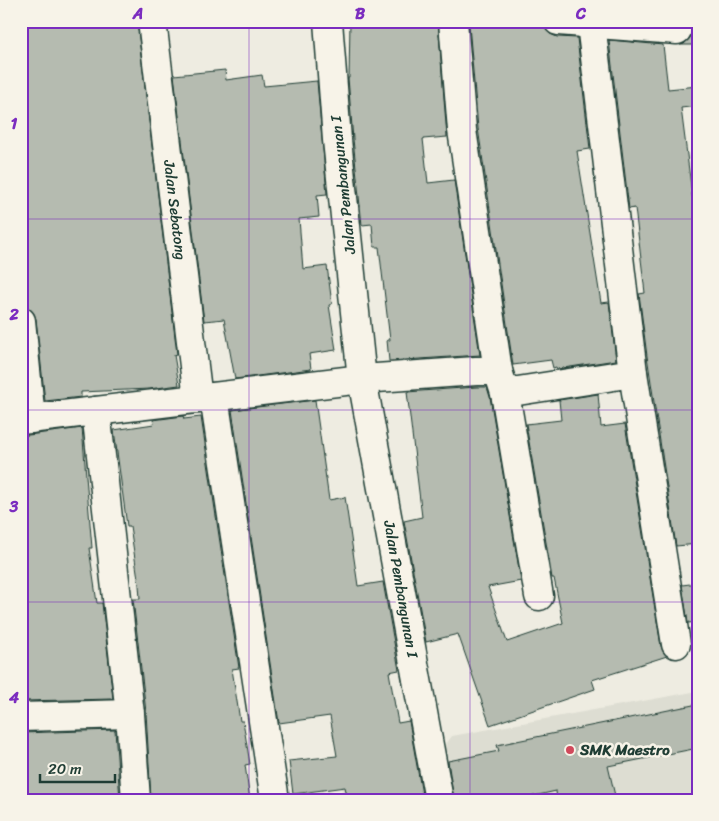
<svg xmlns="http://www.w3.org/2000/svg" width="719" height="821" viewBox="0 0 719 821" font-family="Sriracha,sans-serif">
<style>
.built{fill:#ddddd2}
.building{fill:#b5bbb0;stroke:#1f3d34}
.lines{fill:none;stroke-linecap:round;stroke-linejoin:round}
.minor-casing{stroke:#1f3d34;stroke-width:31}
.minor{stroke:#f7f3e8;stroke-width:28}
.grid{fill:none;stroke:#7b2cbf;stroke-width:1;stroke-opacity:0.55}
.poi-dot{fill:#d1495b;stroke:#f7f3e8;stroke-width:2}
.labels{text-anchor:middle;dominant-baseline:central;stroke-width:5;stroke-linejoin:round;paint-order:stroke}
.street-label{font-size:15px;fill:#1f3d34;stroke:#f7f3e8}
.poi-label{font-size:15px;font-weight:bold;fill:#1f3d34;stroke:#f7f3e8;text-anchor:start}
.neatline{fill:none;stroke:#7b2cbf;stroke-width:2}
.grid-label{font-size:16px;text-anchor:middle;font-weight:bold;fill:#7b2cbf}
</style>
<rect width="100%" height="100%" fill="#eeece1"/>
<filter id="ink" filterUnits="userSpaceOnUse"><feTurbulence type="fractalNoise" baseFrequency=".02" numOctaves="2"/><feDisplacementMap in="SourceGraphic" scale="10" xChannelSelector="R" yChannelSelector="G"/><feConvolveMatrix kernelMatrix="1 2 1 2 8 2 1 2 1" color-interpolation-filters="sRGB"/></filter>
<g filter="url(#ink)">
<polygon class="built" points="698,691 698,800 344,800 339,779 432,763 452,736"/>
<g class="building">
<polygon points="21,21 137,21 177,354 174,355 179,385 149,389 81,392 81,397 45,401 36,319 33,312 28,307 21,306 21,303 27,302 21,267 21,238 24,237 21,184"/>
<polygon points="350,21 438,21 447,137 423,139 428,183 454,180 480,355 389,361 387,340 390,340 379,247 374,247 372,224 362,225 353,139 348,78 349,78"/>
<polygon points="494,21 497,21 498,23 544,26 550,34 557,37 577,38 590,149 577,151 601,303 609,302 616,360 557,369 556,367 553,368 551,360 513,365 478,128 469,25"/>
<polygon points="689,21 698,21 698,45 680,45 684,44 690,38 693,31 691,24"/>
<polygon points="609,40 663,45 668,89 698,86 698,106 681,108 693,202 698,202 698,544 676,546 647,356 639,294 645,293 635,208 629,209"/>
<polygon points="225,70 226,80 262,75 264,86 317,81 327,194 317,195 319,217 299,219 303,269 327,266 332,304 329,305 336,350 309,354 311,369 235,379 224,319 204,321 174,75"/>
<polygon points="477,387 487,387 490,397 521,581 488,587 507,642 563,623 554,578 552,578 526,424 561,420 559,400 598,394 601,427 625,424 661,646 664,653 667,656 592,680 595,689 490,725 458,634 426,642 404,521 422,517 407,392"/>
<polygon points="315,400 329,500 345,497 358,586 383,582 399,670 389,672 398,723 409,721 423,800 348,800 345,787 293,794 289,761 337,756 330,716 279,723 232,410"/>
<polygon points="183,416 184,419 201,417 239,668 232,669 240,721 243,721 250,764 245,765 250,800 151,800 146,712 133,599 140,599 139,585 130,526 127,526 114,430 154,424 153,420"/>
<polygon points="82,428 92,548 89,548 97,603 102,603 113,699 21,701 21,436"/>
<polygon points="698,583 698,622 688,623 682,585"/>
<polygon points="698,704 698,748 608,766 616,800 557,800 556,791 516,800 454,800 448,761 499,751 497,745"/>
<polygon points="115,730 120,800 21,800 21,733"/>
</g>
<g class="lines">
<defs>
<g id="minor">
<polyline points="152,21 198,399"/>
<polyline points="328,21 337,140 362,379 439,800"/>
<polyline points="453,21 462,130 498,371 505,393 539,596"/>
<polyline points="558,21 677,30"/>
<polyline points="21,321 31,419"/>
<polyline points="633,373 676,644"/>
<polyline points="505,393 633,373 591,24"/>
<polyline points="214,397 275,800"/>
<polyline points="96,411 130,714 136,800"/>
<polyline points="21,420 362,379 476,371 498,371"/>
<polyline points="21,717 130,714"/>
</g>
</defs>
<use href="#minor" class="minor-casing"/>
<use href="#minor" class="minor"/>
</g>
</g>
<path class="grid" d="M 249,21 L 249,800M 470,21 L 470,800M 21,219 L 698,219M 21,410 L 698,410M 21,602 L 698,602"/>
<circle class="poi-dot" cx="570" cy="750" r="5"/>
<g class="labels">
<g class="street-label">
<text transform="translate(343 185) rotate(-96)">Jalan Pembangunan I</text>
<text transform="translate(175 210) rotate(83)">Jalan Sebatong</text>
<text transform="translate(401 589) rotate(80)">Jalan Pembangunan I</text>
</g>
<g class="poi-label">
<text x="580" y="750">SMK Maestro</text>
</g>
</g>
<rect width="719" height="821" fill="none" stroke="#f7f3e8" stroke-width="55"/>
<path d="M40 774v8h75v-8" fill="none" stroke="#1f3d34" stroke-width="2.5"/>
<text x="48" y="774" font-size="15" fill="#1f3d34" stroke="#f7f3e8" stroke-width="4" paint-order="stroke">20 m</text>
<rect x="28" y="28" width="664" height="766" class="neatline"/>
<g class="grid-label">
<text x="138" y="19">A</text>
<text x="360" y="19">B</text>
<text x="581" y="19">C</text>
<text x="14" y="129">1</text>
<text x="14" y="320">2</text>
<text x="14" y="512">3</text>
<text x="14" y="703">4</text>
</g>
</svg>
